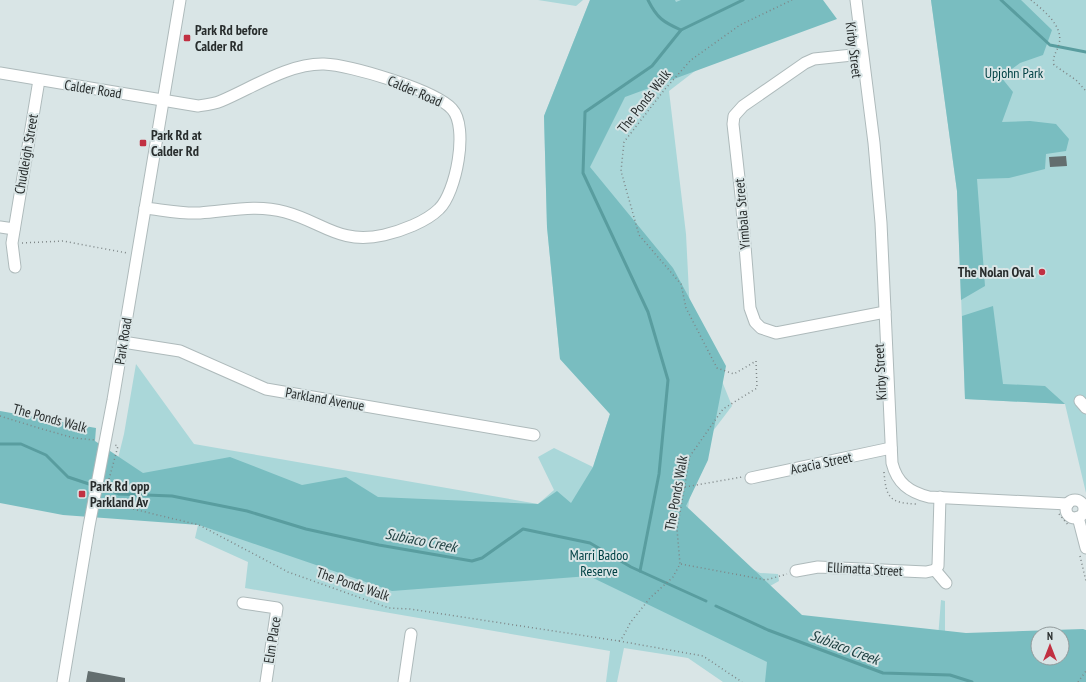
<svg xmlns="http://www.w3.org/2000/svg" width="1086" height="682" viewBox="0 0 1086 682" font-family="'PT Sans Narrow',sans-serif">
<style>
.green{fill:#aad7d9}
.forest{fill:#79bdc0;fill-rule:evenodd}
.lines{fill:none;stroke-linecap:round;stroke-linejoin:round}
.stream{stroke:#599d9f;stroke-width:3}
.building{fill:#636e6f}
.minor-casing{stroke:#aebabb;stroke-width:13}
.path{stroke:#7e8687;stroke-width:1.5;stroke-dasharray:1 3;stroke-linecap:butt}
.minor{stroke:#fff;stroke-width:11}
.poi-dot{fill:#c13042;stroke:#d9e5e6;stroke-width:1.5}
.labels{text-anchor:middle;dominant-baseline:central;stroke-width:4;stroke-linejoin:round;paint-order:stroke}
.poi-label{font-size:14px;font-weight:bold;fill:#282d2d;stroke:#d9e5e6;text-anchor:start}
.street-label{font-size:14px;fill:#282d2d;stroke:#d9e5e6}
.park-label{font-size:14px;fill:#004144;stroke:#d9e5e6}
.water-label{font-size:15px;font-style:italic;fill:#193b3c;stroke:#d9e5e6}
</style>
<rect width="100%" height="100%" fill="#d9e5e6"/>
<g class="green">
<polygon points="538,0 583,0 576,6"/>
<polygon points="590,0 822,0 752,27 669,91 686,234 690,313 709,349 732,406 697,452 682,545 718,551 760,573 778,574 779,581 754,595 828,637 938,638 941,600 945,601 945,638 1038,658 1062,658 1086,633 1062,682 723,682 688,658 624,648 617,682 606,682 610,651 245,588 248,562 195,538 198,525 107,503 124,434 136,364 194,444 538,504 554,490 538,457 554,448 593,467 610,414 560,359 547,227 544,116"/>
<polygon points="931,0 1086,0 1086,493 1065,404 965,399 957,191"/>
</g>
<g class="forest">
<path d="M 590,0 L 675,0 L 676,2 L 681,0 L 823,0 L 837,19 L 625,97 L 590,167 L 673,268 L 726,366 L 708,460 L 686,506 L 802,615 L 966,633 L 1083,629 L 1086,630 L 1086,682 L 765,682 L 767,662 L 589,576 L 392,591 L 199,525 L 63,515 L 0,503 L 0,411 L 96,428 L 95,441 L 143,473 L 230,457 L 302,485 L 346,477 L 378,497 L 538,504 L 557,491 L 571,503 L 593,467 L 610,414 L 560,359 L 547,227 L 544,116 ZM 1038,634 L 1062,634 L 1062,658 L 1038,658 Z"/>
<polygon points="931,0 1021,0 1052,30 1043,55 1020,63 1001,77 1013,92 1002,122 1030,121 1056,124 1069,139 1066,151 1046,154 1045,169 1009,178 977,179 985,286 961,300 957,191"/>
<polygon points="993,306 1003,384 1045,386 1065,404 965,399 962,316"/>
</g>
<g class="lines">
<g class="stream">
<polyline points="1001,0 1050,45 1086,52"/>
<polyline points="681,30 743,0"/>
<polyline points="0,444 21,444 46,455 68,477 95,486"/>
<polyline points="112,491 119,494 172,496 247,511 306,529 379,545 472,561 482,558 523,529 590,543 631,567 706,601"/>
<path d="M 640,571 L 659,474 L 668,380 L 648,312 L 583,173 L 585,112 L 652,66 L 681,30 C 663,22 657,18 648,0"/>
<polyline points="716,606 768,630 883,673 950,675 972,682"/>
</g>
</g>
<g class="building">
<polygon points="1066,156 1067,166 1050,167 1049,157"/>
<polygon points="88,671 125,678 125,682 86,682"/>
</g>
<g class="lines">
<defs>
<g id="minor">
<path d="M 856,0 L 874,143 L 881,223 L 892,463 C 897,483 909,492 929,497 L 1068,504"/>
<polyline points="862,54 814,59 805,63 743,106 734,116 733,124 741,196 750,308 755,322 761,328 776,333 885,312"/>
<path d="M 0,73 L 198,106 C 205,105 214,104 221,101 C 252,88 289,63 324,64 C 350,65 435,90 452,109 C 469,127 456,193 439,209 C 426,222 401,231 384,235 C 339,245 323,222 285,212 C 256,204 229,211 200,213 C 182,214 163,210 145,208"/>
<polyline points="0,227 14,229"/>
<polyline points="15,267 12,243 39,80"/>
<polyline points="123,342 180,351 266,389 534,435"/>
<polyline points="1080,401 1086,408"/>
<polyline points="751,478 891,448"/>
<circle cx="1075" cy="509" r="9"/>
<polyline points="1078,517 1086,548"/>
<polyline points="935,570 946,583"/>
<polyline points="796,571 818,567 926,572 935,570 938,566 940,497"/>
<polyline points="243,603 277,608 266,682"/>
<polyline points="63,682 89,526 113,400 180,0"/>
<polyline points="404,682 411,634"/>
</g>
</defs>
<use href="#minor" class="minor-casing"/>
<g class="path">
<path d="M 1031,0 C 1043,10 1064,26 1059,44 C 1057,52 1052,56 1054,65 L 1076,80 L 1086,91"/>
<polyline points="22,243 63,241 127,253"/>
<polyline points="0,416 42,429 74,438 95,440"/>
<path d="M 884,472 C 886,498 890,503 916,504"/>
<polyline points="108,483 118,446 114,445"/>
<polyline points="685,487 742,477"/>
<polyline points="107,492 106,499 129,508 199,525 288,572 389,608 410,609 619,641 623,637 630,623 650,598 673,577 680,564 677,529 690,456 723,409 757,388 756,361 734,374 717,368 686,308 681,284 639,235 621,171 624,142 665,89 691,60 740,25 792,0"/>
<polyline points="1059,514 1069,526"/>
<polyline points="1080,556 1086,581"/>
<polyline points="681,564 766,580 787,574"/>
<polyline points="619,641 703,656 742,682"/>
<polyline points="1078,682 1086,671"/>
</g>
<use href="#minor" class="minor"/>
</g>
<g class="poi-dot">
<rect x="183" y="34" width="8" height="8" rx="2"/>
<rect x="139" y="139" width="8" height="8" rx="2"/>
<circle cx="1042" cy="272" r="4"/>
<rect x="78" y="490" width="8" height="8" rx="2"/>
</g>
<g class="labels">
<g class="poi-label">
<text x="195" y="30">Park Rd before<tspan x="195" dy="16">Calder Rd</tspan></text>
<text x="151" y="135">Park Rd at<tspan x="151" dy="16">Calder Rd</tspan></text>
<text x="1034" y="272" text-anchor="end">The Nolan Oval</text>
<text x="90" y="486">Park Rd opp<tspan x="90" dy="16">Parkland Av</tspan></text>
</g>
<g class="street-label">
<text transform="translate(854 50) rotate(83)">Kirby Street</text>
<text transform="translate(93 89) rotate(9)">Calder Road</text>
<text transform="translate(415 91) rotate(23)">Calder Road</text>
<text transform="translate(644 101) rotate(-52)">The Ponds Walk</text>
<text transform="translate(26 154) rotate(-80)">Chudleigh Street</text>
<text transform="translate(742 214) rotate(-95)">Yimbala Street</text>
<text transform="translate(123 341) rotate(-81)">Park Road</text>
<text transform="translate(880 372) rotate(-93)">Kirby Street</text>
<text transform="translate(325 399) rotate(10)">Parkland Avenue</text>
<text transform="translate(50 418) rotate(15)">The Ponds Walk</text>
<text transform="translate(821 463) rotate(-12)">Acacia Street</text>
<text transform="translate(676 493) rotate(-80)">The Ponds Walk</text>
<text transform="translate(865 569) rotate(3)">Ellimatta Street</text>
<text transform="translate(353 584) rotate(19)">The Ponds Walk</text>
<text transform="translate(272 640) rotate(-81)">Elm Place</text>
</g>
<g class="park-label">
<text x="1014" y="73">Upjohn Park</text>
<text x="599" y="555">Marri Badoo<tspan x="599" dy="16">Reserve</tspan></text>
</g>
<g class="water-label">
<text transform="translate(421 540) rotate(11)">Subiaco Creek</text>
<text transform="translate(845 647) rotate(21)">Subiaco Creek</text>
</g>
</g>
<g transform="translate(1050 646)"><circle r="19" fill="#d9e5e6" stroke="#929b9c"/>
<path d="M0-3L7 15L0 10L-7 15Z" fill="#c13042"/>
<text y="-6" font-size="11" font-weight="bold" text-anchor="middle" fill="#282d2d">N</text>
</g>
</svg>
